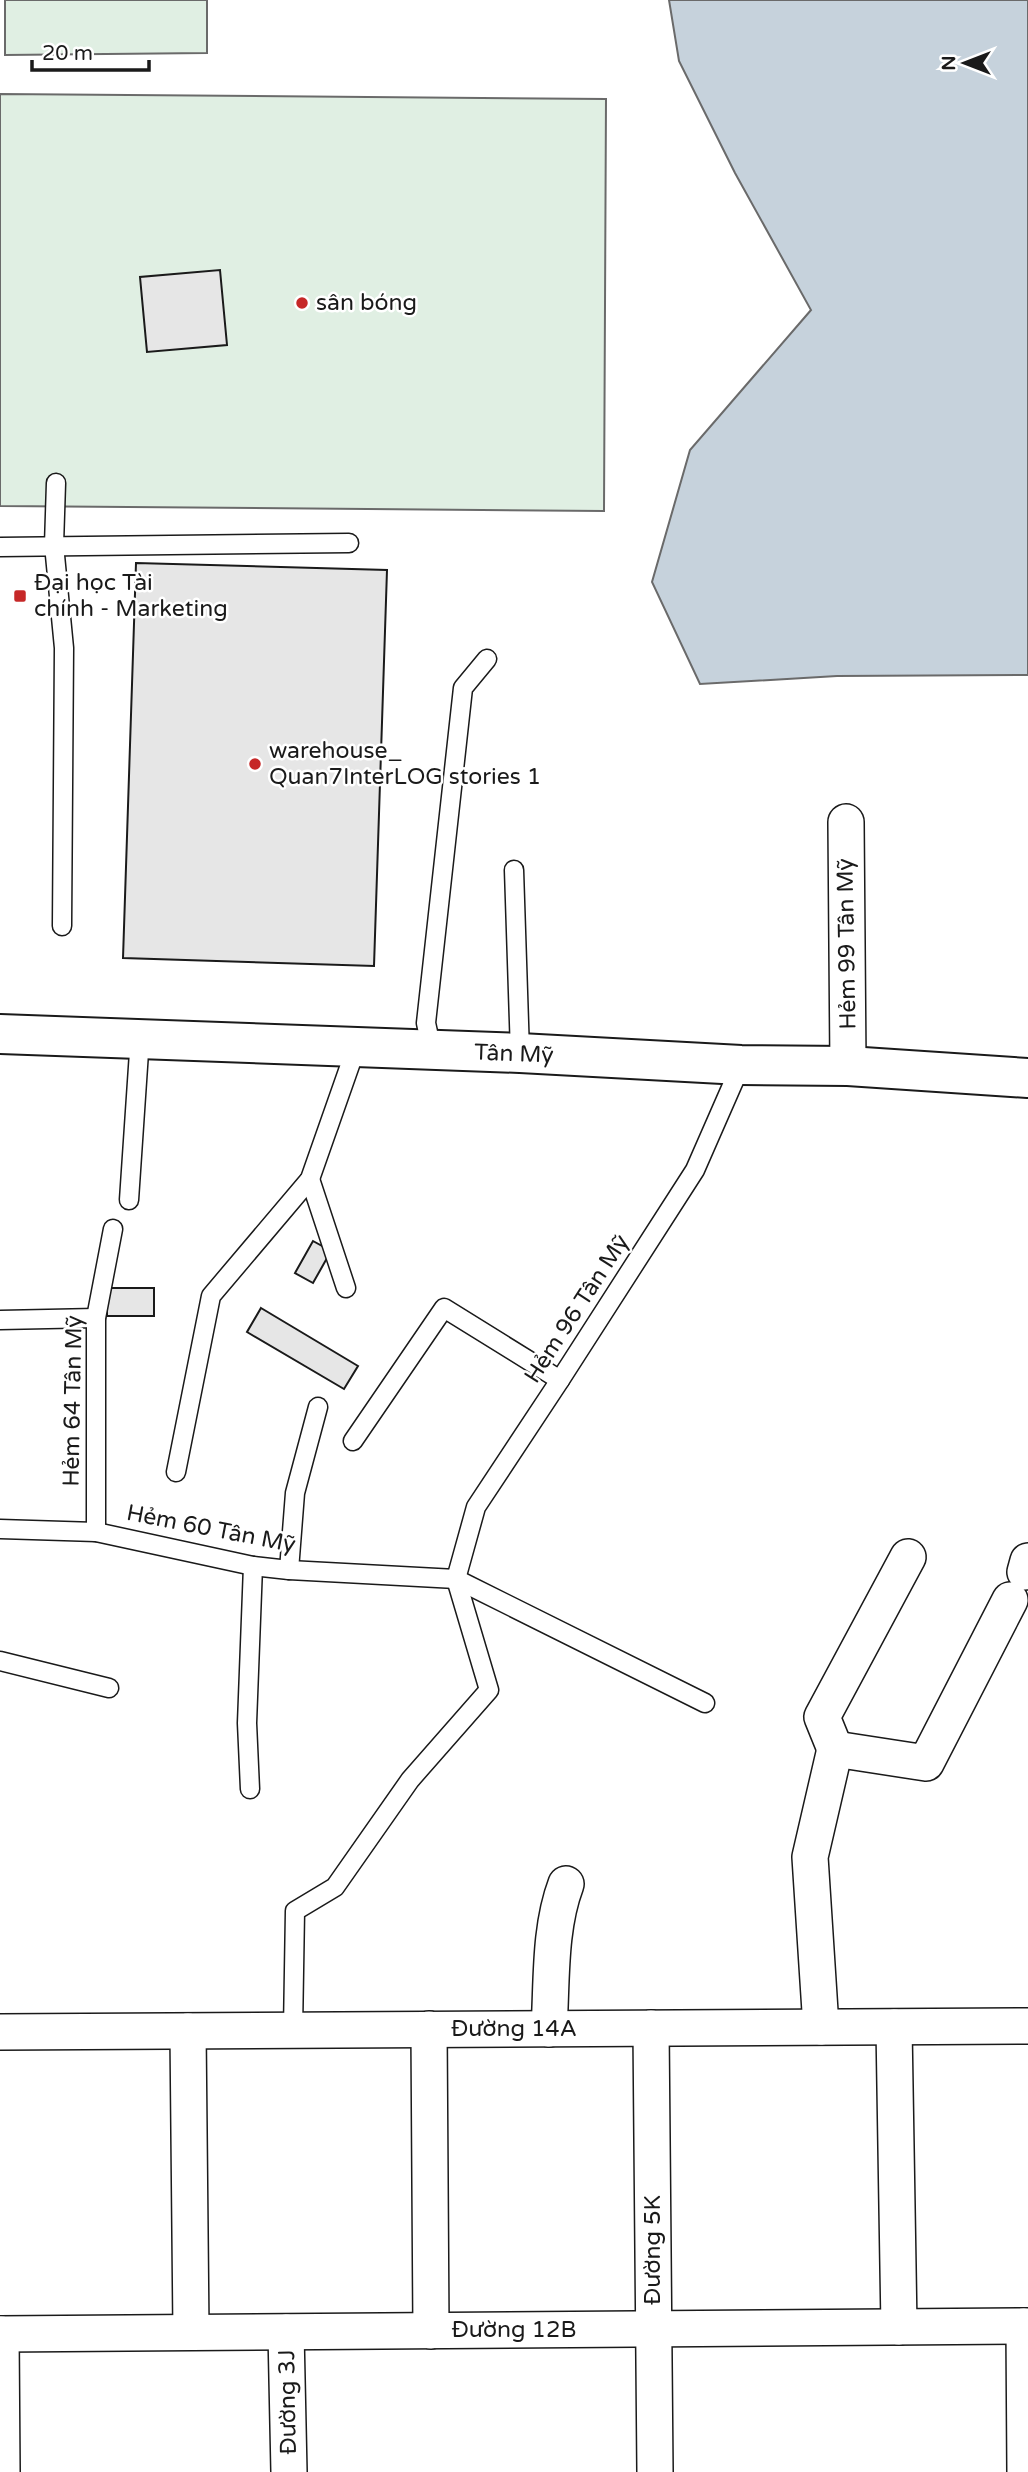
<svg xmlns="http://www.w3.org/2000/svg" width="1028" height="2472" viewBox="0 0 1028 2472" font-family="'Varela Round',sans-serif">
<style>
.green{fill:#e0efe3;stroke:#6a6a6a;stroke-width:2}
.water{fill:#c6d2dc;stroke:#6a6a6a;stroke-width:2}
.building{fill:#e6e6e6;stroke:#1a1a1a;stroke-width:2}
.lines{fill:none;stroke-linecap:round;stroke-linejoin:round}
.service-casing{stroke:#1a1a1a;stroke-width:21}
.minor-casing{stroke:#1a1a1a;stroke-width:38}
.tertiary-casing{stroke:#1a1a1a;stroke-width:42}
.service{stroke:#fff;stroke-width:18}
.minor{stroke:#fff;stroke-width:35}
.tertiary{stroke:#fff;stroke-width:38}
.poi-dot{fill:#c62828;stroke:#fff;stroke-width:2.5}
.labels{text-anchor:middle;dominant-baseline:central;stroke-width:5;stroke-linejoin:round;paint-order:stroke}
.poi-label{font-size:23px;fill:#1a1a1a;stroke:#fff;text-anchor:start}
.street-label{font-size:23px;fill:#1a1a1a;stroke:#fff}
</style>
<rect width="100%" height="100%" fill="#fff"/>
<g class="green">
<polygon points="5,0 207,0 207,53 5,55"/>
<polygon points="0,94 606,99 604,511 0,506"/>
</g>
<polygon class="water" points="669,0 1028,0 1028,675 837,676 700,684 652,582 690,450 811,310 735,173 679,61"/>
<g class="building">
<polygon points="220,270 227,345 147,352 140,277"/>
<polygon points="136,563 387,570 374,966 123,958"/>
<polygon points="313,1241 331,1251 313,1283 295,1273"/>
<rect x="107" y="1288" width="47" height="28"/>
<polygon points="261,1308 358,1366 344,1389 247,1332"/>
</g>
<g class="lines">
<defs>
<g id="service">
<polyline points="56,483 54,545 64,648 62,926"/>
<polyline points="0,547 349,543"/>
<polyline points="514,870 520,1053"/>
<polyline points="432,1051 426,1023 463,688 487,659"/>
<polyline points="310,1179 346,1288"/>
<polyline points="129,1200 140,1037"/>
<polyline points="0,1320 96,1318"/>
<polyline points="353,1441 444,1308 560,1380"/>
<polyline points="176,1472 211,1296 310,1179 356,1048"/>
<polyline points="0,1529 96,1532 253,1566 289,1570 456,1579 705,1703"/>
<polyline points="96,1532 96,1318 113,1229"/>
<polyline points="289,1570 295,1493 318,1407"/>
<polyline points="456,1579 476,1507 560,1380 695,1170 741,1065"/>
<polyline points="0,1661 109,1688"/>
<polyline points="250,1789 247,1723 253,1566"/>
<polyline points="293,2030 295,1911 335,1887 410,1780 489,1690 456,1579"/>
</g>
<g id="minor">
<polyline points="846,822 848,1066"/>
<polyline points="1025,1572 1028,1561"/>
<polyline points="835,1749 822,1717 908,1557"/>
<polyline points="821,2027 810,1857 835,1749 926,1763 1010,1600"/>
<polyline points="894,2027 899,2327"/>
<polyline points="651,2028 655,2472"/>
<polyline points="429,2029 431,2331"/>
<path d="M 549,2029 C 552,1981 549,1929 566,1884"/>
<polyline points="188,2031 191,2332"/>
<polyline points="0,2032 1028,2026"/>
<polyline points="1024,2326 1025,2472"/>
<polyline points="286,2332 289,2472"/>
<polyline points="0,2334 1028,2326"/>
<polyline points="1,2334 2,2472"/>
</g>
<polyline id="tertiary" points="0,1034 520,1053 741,1065 848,1066 1028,1078"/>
</defs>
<use href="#service" class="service-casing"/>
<use href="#minor" class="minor-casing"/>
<use href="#tertiary" class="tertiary-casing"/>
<use href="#service" class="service"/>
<use href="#minor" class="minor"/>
<use href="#tertiary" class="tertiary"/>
</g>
<g class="poi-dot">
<circle cx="302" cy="303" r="7"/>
<rect x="13" y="589" width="14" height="14" rx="3.5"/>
<circle cx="255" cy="764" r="7"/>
</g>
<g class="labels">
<g class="poi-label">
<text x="316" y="303">sân bóng</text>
<text x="34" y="583">Đại học Tài<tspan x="34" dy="26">chính - Marketing</tspan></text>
<text x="269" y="751">warehouse_<tspan x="269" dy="26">Quan7InterLOG stories 1</tspan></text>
</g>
<g class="street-label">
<text transform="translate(847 944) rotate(-91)">Hẻm 99 Tân Mỹ</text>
<text transform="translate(514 1054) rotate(2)">Tân Mỹ</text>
<text transform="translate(577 1309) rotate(-57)">Hẻm 96 Tân Mỹ</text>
<text transform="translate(73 1401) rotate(-89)">Hẻm 64 Tân Mỹ</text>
<text transform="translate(211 1529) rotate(11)">Hẻm 60 Tân Mỹ</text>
<text x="514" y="2029">Đường 14A</text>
<text transform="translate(653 2250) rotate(-90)">Đường 5K</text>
<text x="514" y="2330">Đường 12B</text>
<text transform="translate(288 2402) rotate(-91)">Đường 3J</text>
</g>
</g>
<g transform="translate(965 63) rotate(270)" stroke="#ffffff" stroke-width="5" paint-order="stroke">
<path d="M0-5L12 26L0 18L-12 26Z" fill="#1a1a1a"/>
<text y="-10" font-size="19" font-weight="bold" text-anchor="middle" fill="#1a1a1a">N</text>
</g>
<path d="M32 60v10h117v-10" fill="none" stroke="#1a1a1a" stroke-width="3.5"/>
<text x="42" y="60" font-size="21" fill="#1a1a1a" stroke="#ffffff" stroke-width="5" paint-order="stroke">20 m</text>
</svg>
